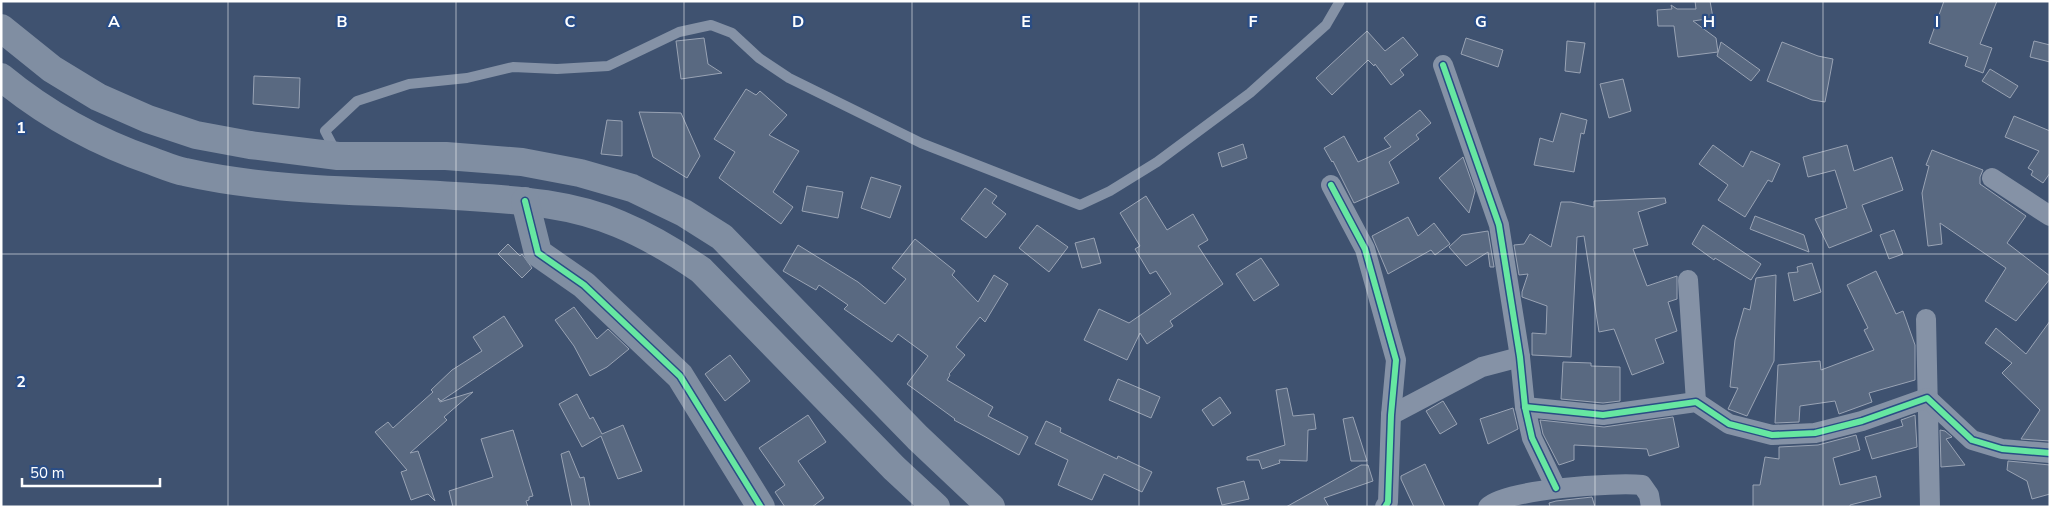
<svg xmlns="http://www.w3.org/2000/svg" width="2051" height="508" viewBox="0 0 2051 508" font-family="'Nunito Sans',sans-serif">
<style>
.building{fill:#596981;stroke:#99a3b4}
.lines{fill:none;stroke-linecap:round;stroke-linejoin:round}
.lane{stroke:#8592a6;stroke-width:10}
.street{stroke:#8592a6;stroke-width:20}
.secondary{stroke:#808ea2;stroke-width:28}
.cycleway-casing{stroke:#2a4d85;stroke-width:9}
.cycleway{stroke:#66e7a1;stroke-width:6}
.grid{fill:none;stroke:#fff;stroke-width:1;stroke-opacity:0.55}
.grid-label{font-size:16px;text-anchor:middle;font-weight:bold;fill:#fff;stroke:#2a4d85;stroke-width:4.5;stroke-linejoin:round;paint-order:stroke}
</style>
<rect width="100%" height="100%" fill="#3f5270"/>
<g class="building">
<polygon points="1695,1 1710,1 1713,18 1693,21 1716,38 1718,52 1678,57 1674,26 1658,26 1657,10 1672,9 1671,5 1677,9 1696,9"/>
<polygon points="1944,1 1997,1 1980,44 1992,48 1983,73 1965,66 1968,57 1929,43"/>
<polygon points="1367,31 1385,51 1403,37 1418,55 1400,70 1404,75 1391,85 1375,64 1374,66 1368,60 1332,95 1316,78"/>
<polygon points="704,38 708,64 722,73 681,79 676,41"/>
<polygon points="1466,38 1503,50 1498,67 1461,54"/>
<polygon points="1567,41 1585,43 1580,73 1565,71"/>
<polygon points="2034,41 2050,45 2050,62 2030,57"/>
<polygon points="1721,42 1760,70 1751,81 1717,56"/>
<polygon points="1782,42 1818,56 1833,59 1825,102 1812,100 1767,81"/>
<polygon points="1990,69 2018,86 2010,98 1982,81"/>
<polygon points="254,76 300,78 299,108 253,104"/>
<polygon points="1623,79 1631,111 1609,118 1600,84"/>
<polygon points="746,89 756,95 760,91 787,115 769,135 799,151 773,192 793,207 781,224 719,178 735,152 714,139"/>
<polygon points="1420,110 1431,123 1416,135 1419,139 1389,162 1399,183 1354,203 1333,161 1332,162 1324,148 1344,136 1358,162 1391,147 1384,138"/>
<polygon points="639,112 681,113 700,156 687,178 653,157"/>
<polygon points="1561,113 1587,120 1584,134 1581,133 1574,172 1534,165 1540,138 1553,142"/>
<polygon points="2014,116 2050,131 2050,173 2043,183 2031,175 2033,171 2028,168 2039,151 2005,137"/>
<polygon points="607,120 622,121 622,156 601,154"/>
<polygon points="1243,144 1247,158 1222,167 1218,153"/>
<polygon points="1713,145 1743,167 1751,151 1780,164 1772,182 1768,180 1745,217 1718,200 1728,185 1699,164"/>
<polygon points="1847,145 1854,171 1892,157 1903,190 1862,205 1872,231 1829,248 1815,219 1847,208 1835,170 1808,177 1803,157"/>
<polygon points="1932,150 1983,170 1980,177 1980,184 2026,216 2007,243 2050,276 2050,279 2016,321 1985,301 2006,268 1940,223 1942,244 1928,246 1922,193 1929,166 1926,165"/>
<polygon points="1463,157 1475,191 1469,213 1439,178"/>
<polygon points="871,177 901,186 890,218 861,208"/>
<polygon points="807,186 843,192 838,218 802,211"/>
<polygon points="985,188 997,196 992,203 1006,214 986,238 961,219"/>
<polygon points="1146,196 1167,230 1193,214 1208,240 1198,246 1223,284 1170,321 1173,326 1147,344 1140,333 1127,360 1084,340 1099,309 1129,323 1171,294 1156,271 1150,274 1135,249 1140,246 1120,213"/>
<polygon points="1665,198 1666,203 1638,212 1648,245 1633,249 1647,286 1677,276 1677,299 1668,302 1677,331 1655,339 1664,363 1632,375 1614,329 1599,332 1584,236 1577,237 1571,357 1532,355 1532,333 1546,334 1547,306 1522,297 1522,292 1528,274 1519,275 1514,245 1524,244 1530,234 1551,247 1561,202 1571,202 1594,207 1594,201"/>
<polygon points="1755,216 1804,235 1809,252 1750,229"/>
<polygon points="1408,217 1418,236 1434,223 1450,244 1435,255 1431,250 1388,274 1372,236"/>
<polygon points="1037,225 1068,247 1049,272 1019,248"/>
<polygon points="1703,225 1761,264 1751,280 1715,258 1714,260 1692,244"/>
<polygon points="1894,230 1903,254 1889,259 1880,235"/>
<polygon points="1488,231 1494,267 1490,267 1488,252 1466,266 1449,247 1462,235"/>
<polygon points="1094,238 1101,263 1082,268 1075,243"/>
<polygon points="915,239 955,271 952,275 978,302 994,275 1008,284 985,322 980,317 956,347 965,355 949,374 950,375 947,380 993,407 988,416 1028,437 1019,455 954,420 955,419 907,384 928,356 898,334 892,342 844,309 848,305 819,285 816,290 783,271 798,245 858,282 885,304 906,279 892,268"/>
<polygon points="508,244 520,256 522,254 532,268 522,278 498,254"/>
<polygon points="1261,258 1279,285 1254,301 1236,274"/>
<polygon points="1812,263 1821,292 1794,301 1788,273 1798,272 1797,267"/>
<polygon points="1876,271 1896,314 1903,311 1915,345 1915,380 1869,393 1872,402 1839,414 1835,401 1800,406 1799,422 1775,423 1778,365 1820,361 1821,370 1874,350 1864,330 1868,328 1847,285"/>
<polygon points="1776,275 1774,361 1747,416 1728,409 1738,388 1730,387 1735,340 1744,308 1750,310 1756,278"/>
<polygon points="574,307 597,339 608,329 629,349 607,367 590,376 574,346 555,320"/>
<polygon points="504,316 523,346 441,401 438,398 440,402 473,392 444,417 447,420 410,453 418,451 435,501 428,494 411,500 401,472 407,470 375,432 388,422 393,428 433,392 431,390 452,370 482,351 473,337"/>
<polygon points="2050,321 2050,441 2021,439 2040,410 2002,373 2012,363 1985,343 1996,328 2026,354"/>
<polygon points="730,355 750,381 725,401 705,374"/>
<polygon points="1563,362 1591,363 1591,366 1620,367 1620,401 1603,403 1561,399"/>
<polygon points="1118,379 1160,397 1151,418 1109,400"/>
<polygon points="1287,388 1293,416 1314,414 1316,429 1308,430 1307,461 1279,460 1280,463 1262,469 1259,460 1247,460 1247,457 1285,445 1276,390"/>
<polygon points="577,394 590,419 593,417 602,434 623,425 642,471 618,479 601,436 582,447 559,404"/>
<polygon points="1220,397 1231,413 1213,426 1202,410"/>
<polygon points="1443,401 1457,424 1440,434 1426,411"/>
<polygon points="1513,408 1518,429 1488,444 1480,419"/>
<polygon points="808,415 826,442 798,461 824,498 812,507 785,507 775,492 785,485 759,448"/>
<polygon points="1915,415 1917,447 1872,459 1865,437 1903,426 1901,420"/>
<polygon points="1353,417 1367,461 1351,461 1343,419"/>
<polygon points="1673,417 1679,447 1649,456 1647,449 1574,445 1574,460 1559,465 1543,434 1540,420 1604,427"/>
<polygon points="1046,421 1061,428 1060,432 1117,459 1118,456 1152,472 1142,492 1104,474 1092,500 1058,485 1068,460 1035,444"/>
<polygon points="513,430 533,496 529,497 529,500 526,501 528,507 453,507 449,491 493,477 481,439"/>
<polygon points="1940,430 1945,431 1952,437 1946,439 1965,465 1941,467"/>
<polygon points="1856,435 1860,450 1833,458 1840,485 1876,476 1881,497 1850,505 1850,507 1753,507 1753,485 1760,485 1765,457 1779,459 1779,447 1818,445"/>
<polygon points="569,451 580,478 584,477 590,507 572,507 561,454"/>
<polygon points="2008,461 2050,465 2050,494 2032,499 2027,481 2007,470"/>
<polygon points="1425,464 1445,507 1414,507 1401,479 1401,476"/>
<polygon points="1361,465 1368,465 1373,481 1324,498 1329,507 1286,507"/>
<polygon points="1244,481 1249,499 1222,505 1217,488"/>
<polygon points="1592,497 1595,507 1550,507 1549,503 1556,501"/>
</g>
<g class="lines">
<polyline class="lane" points="336,152 325,131 357,101 409,84 467,78 513,67 557,69 608,66 679,32 711,25 732,33 759,58 789,78 921,143 1080,205 1110,191 1157,162 1250,93 1326,25 1340,1"/>
<g class="street">
<polyline points="1443,65 1499,225 1520,357 1525,407 1532,438 1556,488"/>
<polyline points="1992,178 2050,216"/>
<polyline points="1331,185 1365,249 1396,360 1391,415 1388,502 1385,507"/>
<polyline points="1688,280 1696,402"/>
<polyline points="1926,319 1930,507"/>
<polyline points="1525,407 1603,415 1696,402 1729,424 1772,435 1815,433 1862,421 1927,398 1972,440 2002,449 2050,453"/>
<polyline points="1391,415 1482,367 1520,357"/>
<path d="M 1488,507 C 1505,489 1616,482 1642,485 L 1649,495 L 1651,507"/>
</g>
<g class="secondary">
<polyline points="1,28 52,69 98,97 148,119 196,135 250,145 338,156 446,156 522,162 580,173 632,188 684,213 722,237 918,438 991,507"/>
<path d="M 1,77 C 47,115 97,142 152,161 C 163,165 174,170 185,172 C 278,193 376,190 471,197 C 520,200 573,204 619,224 C 648,236 675,252 701,270 L 894,468 L 936,507"/>
<polyline points="525,201 538,253 584,285 680,376 761,507"/>
</g>
<defs>
<g id="cycleway">
<polyline points="1443,65 1499,225 1520,357 1525,407 1532,438 1556,488"/>
<polyline points="1331,185 1365,249 1396,360 1391,415 1388,502 1385,507"/>
<polyline points="525,201 538,253 584,285 680,376 761,507"/>
<polyline points="1525,407 1603,415 1696,402 1729,424 1772,435 1815,433 1862,421 1927,398 1972,440 2002,449 2050,453"/>
</g>
</defs>
<use href="#cycleway" class="cycleway-casing"/>
<use href="#cycleway" class="cycleway"/>
</g>
<path class="grid" d="M 228,1 L 228,507M 456,1 L 456,507M 684,1 L 684,507M 912,1 L 912,507M 1139,1 L 1139,507M 1367,1 L 1367,507M 1595,1 L 1595,507M 1823,1 L 1823,507M 1,254 L 2050,254"/>
<g class="grid-label">
<text x="114" y="27">A</text>
<text x="342" y="27">B</text>
<text x="570" y="27">C</text>
<text x="798" y="27">D</text>
<text x="1026" y="27">E</text>
<text x="1253" y="27">F</text>
<text x="1481" y="27">G</text>
<text x="1709" y="27">H</text>
<text x="1937" y="27">I</text>
<text x="21" y="133">1</text>
<text x="21" y="387">2</text>
</g>
<rect width="2051" height="508" fill="none" stroke="#ffffff" stroke-width="5"/>
<path d="M22 478v8h138v-8" fill="none" stroke="#ffffff" stroke-width="2.5"/>
<text x="30" y="478" font-size="15" fill="#ffffff" stroke="#2a4d85" stroke-width="4" paint-order="stroke">50 m</text>
</svg>
